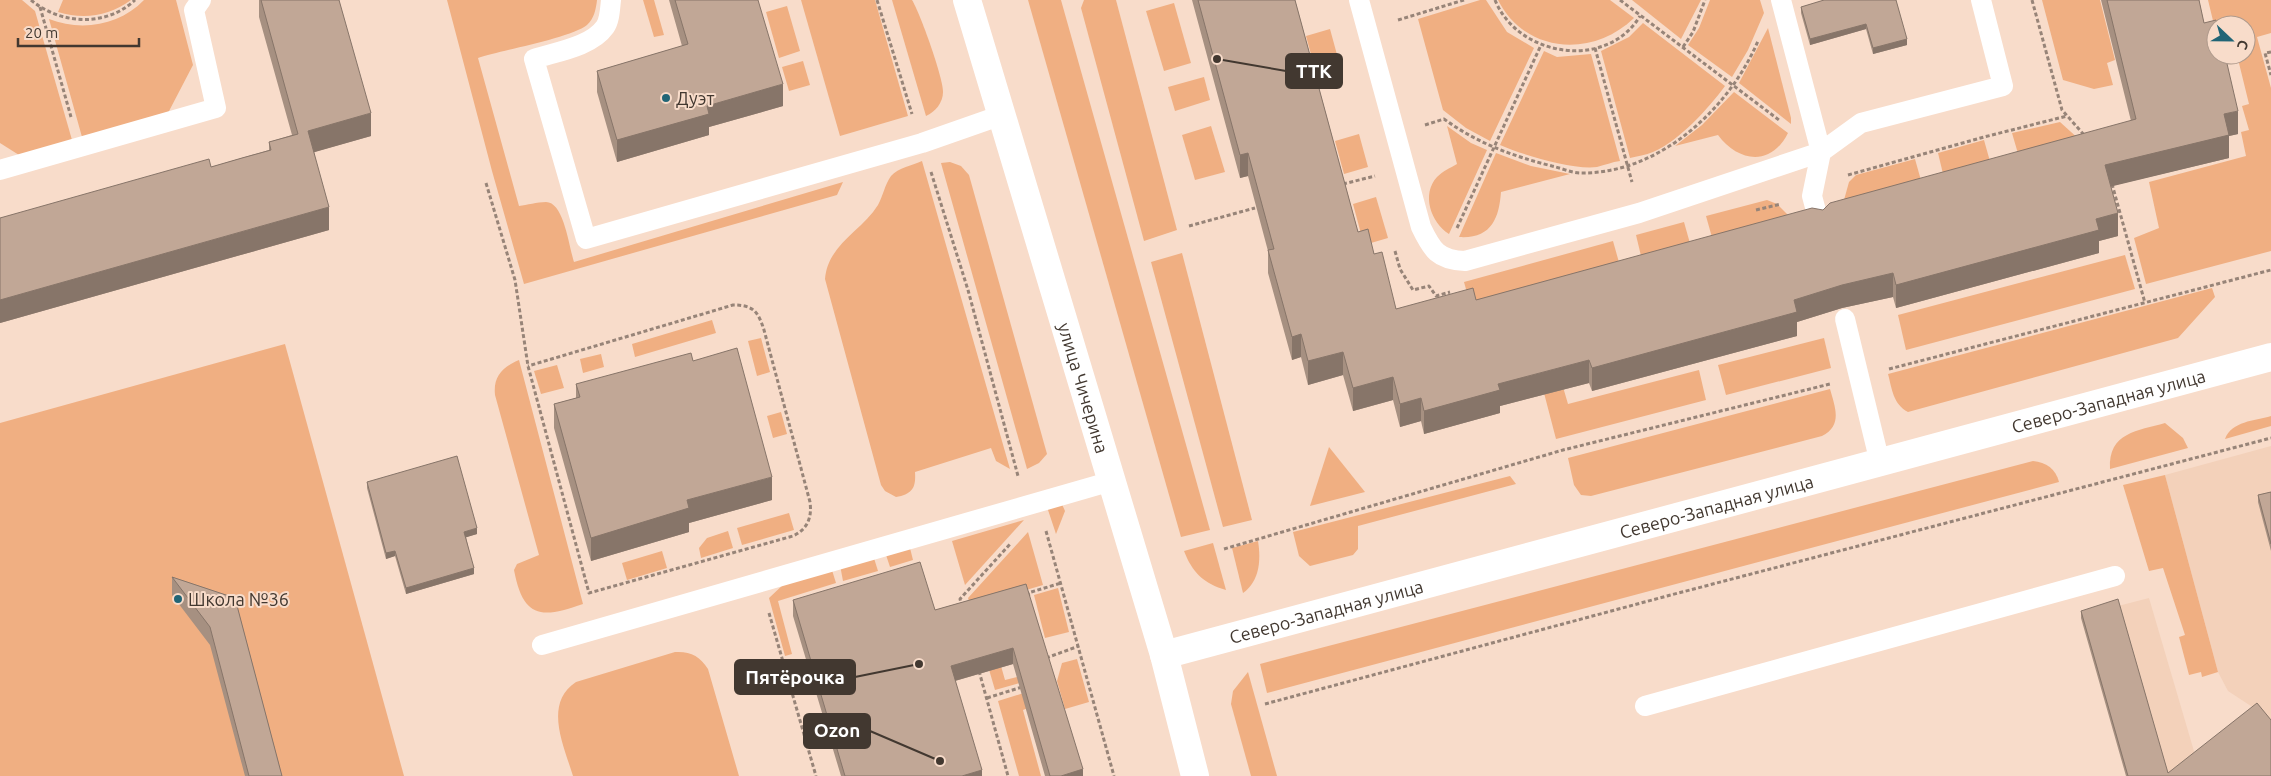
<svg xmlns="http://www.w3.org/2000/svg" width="2271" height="776" viewBox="0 0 2271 776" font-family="Ubuntu,sans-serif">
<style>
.built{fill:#f3d1ba}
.green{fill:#f0af82}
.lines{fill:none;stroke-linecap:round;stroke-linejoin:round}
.path{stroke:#978478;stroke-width:3;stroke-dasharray:4 2.5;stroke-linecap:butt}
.service{stroke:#fff;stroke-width:20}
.minor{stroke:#fff;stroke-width:28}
.secondary{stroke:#fff;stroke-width:28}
.wall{fill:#a69081}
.shaded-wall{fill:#877569}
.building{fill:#c1a796;stroke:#877569}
.poi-dot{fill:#216576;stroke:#f8dcca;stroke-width:2}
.labels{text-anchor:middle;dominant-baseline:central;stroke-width:4;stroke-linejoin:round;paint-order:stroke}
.poi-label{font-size:18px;fill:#423830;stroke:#f8dcca;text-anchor:start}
.street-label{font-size:18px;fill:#423830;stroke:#f8dcca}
.leader{fill:none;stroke:#423830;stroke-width:2}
.callout-dot{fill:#423830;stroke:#f8dcca;stroke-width:2}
.callout{fill:#423830;stroke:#423830;stroke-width:2}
.callout-label{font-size:19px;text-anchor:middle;font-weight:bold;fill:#fff}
</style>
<rect width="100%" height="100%" fill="#f8dcca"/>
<polygon class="built" points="2271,446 2271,776 2126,776 2118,606 2149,598 2196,758 2257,710 2228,691 2218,672 2165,475"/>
<g class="green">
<polygon points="0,0 22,0 35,11 72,140 19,155 0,143"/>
<path d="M 63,0 L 131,0 C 109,16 84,20 58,12 Z"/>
<path d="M 144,0 L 176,0 L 193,65 L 168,113 L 82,137 L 49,19 C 82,32 120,25 144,0 Z"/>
<path d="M 447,0 L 597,0 C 596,9 594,19 587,25 C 571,38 502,50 478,58 L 519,206 C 527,205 537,202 546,202 C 564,202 569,247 574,262 L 843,182 L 837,195 L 524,284 L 492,171 Z"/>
<polygon points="643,0 654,0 664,35 654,37"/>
<polygon points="801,0 875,0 908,116 840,136"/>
<path d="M 892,0 L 912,0 C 920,13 943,77 943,92 C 943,103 935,112 926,116 Z"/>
<polygon points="1028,0 1061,0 1210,530 1181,537"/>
<polygon points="1084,0 1116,0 1177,230 1144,241 1081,8"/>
<polygon points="1480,0 1486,0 1507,32 1534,48 1490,141 1466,128 1443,110 1418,19"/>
<path d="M 1498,0 L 1610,0 L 1634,18 C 1593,58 1525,54 1498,0 Z"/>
<polygon points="1632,0 1701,0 1681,39"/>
<polygon points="1710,0 1760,0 1764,13 1748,50 1732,77 1688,45 1699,28"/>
<polygon points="2042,0 2100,0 2115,60 2107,63 2113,85 2094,89 2063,80"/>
<polygon points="2208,0 2271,0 2271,33 2257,37 2271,88 2271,251 2146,284 2134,238 2159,228 2149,182 2246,156 2241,132 2249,130 2242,106 2249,104 2237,55 2246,55 2246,25 2216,25 2216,33"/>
<polygon points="1174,3 1191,63 1164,71 1146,11"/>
<polygon points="787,6 800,51 779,58 766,12"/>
<path d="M 1643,23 L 1725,86 C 1709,108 1679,141 1653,152 C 1646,155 1637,156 1630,158 L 1601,51 L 1629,37 Z"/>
<polygon points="1768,28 1791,118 1791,124 1739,83"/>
<polygon points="1330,29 1339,62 1315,69 1306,36"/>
<path d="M 1544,51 L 1557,57 L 1591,54 L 1620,161 C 1612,162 1605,165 1597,167 C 1572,170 1523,155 1500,145 Z"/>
<polygon points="803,61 810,85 789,91 782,67"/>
<polygon points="1204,77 1210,100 1175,111 1168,87"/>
<path d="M 1734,92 L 1788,133 C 1771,167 1738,162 1718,135 L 1675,146 L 1702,125 Z"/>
<polygon points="2060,122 2081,141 2019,157 2012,133"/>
<polygon points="1211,126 1225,172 1195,180 1182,135"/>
<path d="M 1447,126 L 1471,143 L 1487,150 L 1449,234 C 1431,223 1421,194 1437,177 C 1443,171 1450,168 1457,164 Z"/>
<polygon points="1359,134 1368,167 1344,174 1335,141"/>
<polygon points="1984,140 1991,165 1944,178 1938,153"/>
<path d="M 1496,153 L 1531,166 L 1570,174 L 1501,192 C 1499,219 1491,239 1459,237 Z"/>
<polygon points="1915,159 1922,184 1844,200 1849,182 1856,175"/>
<path d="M 922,161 L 1010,469 L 996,461 L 991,448 L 915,472 C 916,487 913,494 896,497 L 885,491 L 881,485 L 825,279 C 828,244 861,232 878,205 C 883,196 885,184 891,176 C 898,168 913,165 922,161 Z"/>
<polygon points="950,162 961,166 969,175 1047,454 1039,463 1027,469 941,163"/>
<polygon points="1376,197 1388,238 1364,245 1353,204"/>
<polygon points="1767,200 1777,204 1788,215 1713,241 1706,216"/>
<polygon points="1684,222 1691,247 1642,260 1636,235"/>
<polygon points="1613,241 1620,266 1471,307 1464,282"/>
<polygon points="1182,253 1252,520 1223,527 1151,262"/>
<polygon points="2125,255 2135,289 1906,350 1898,315"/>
<path d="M 2212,288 L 2215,297 L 2178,338 L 1908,412 C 1893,404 1892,389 1888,374 Z"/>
<polygon points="712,320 716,333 635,357 632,344"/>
<polygon points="761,338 770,372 757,376 748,341"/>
<polygon points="1824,338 1831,368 1726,395 1718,365"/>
<polygon points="285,344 404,776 0,776 0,423"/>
<polygon points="601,354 604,367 583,373 580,359"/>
<path d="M 519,360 L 583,604 C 541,619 523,618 514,570 L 517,564 L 539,555 L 495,395 C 493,376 503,367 519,360 Z"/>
<polygon points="557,365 564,388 541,394 534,371"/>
<polygon points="1699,370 1706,400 1556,439 1544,393 1563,387 1568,404"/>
<path d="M 1830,389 C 1835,407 1843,425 1822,436 L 1591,496 L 1581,495 L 1574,485 L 1568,458 Z"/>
<polygon points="781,412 787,434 773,438 767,416"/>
<path d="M 2271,416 L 2271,426 L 2225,439 C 2232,421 2254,421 2271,416 Z"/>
<path d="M 2165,423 L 2183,438 L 2188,448 L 2110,469 C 2108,432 2138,431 2165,423 Z"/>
<polygon points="1329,447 1365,492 1310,506"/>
<path d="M 2033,461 C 2046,462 2056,469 2059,482 L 1267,693 L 1260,664 Z"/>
<polygon points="2165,475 2218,672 2202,677 2201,672 2189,675 2179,637 2185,635 2163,568 2149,571 2123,485"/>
<polygon points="1510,476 1516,484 1358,526 1358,549 1353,555 1310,566 1299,556 1293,532"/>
<polygon points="1061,502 1065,511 1056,534 1046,504"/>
<polygon points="789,513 794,530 742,545 737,528"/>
<polygon points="1024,520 965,585 952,541"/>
<polygon points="728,531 733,548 701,558 699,548 707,538"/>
<polygon points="1028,532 1043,585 983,603 1005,680 1025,675 1027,681 995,690 968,598"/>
<path d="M 1258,541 C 1261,559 1260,581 1243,593 L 1232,548 Z"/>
<path d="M 1213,543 L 1226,590 C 1204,584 1192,572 1184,551 Z"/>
<polygon points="909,544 913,560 890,567 885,552"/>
<polygon points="662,551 667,568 627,580 622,563"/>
<polygon points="873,555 878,571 843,581 840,565"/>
<polygon points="831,567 836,583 778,601 792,654 785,656 769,598 785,583"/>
<polygon points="1058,588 1069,632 1045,638 1034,595"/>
<path d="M 675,652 C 690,651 700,656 708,669 L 739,776 L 573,776 C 564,746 543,704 576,682 Z"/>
<polygon points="1077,659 1089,702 1065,709 1057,681 1062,663"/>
<polygon points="1248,672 1277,776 1251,776 1231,704 1233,691"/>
<polygon points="1030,691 1033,706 1023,710 1041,776 1019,776 998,701"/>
</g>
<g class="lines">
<g class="path">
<path d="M 31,0 C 61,25 106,27 135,0"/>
<polyline points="877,0 912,114"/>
<path d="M 1495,0 C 1518,57 1607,71 1640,16"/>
<polyline points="1620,0 1779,120"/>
<polyline points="2032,0 2062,110 2085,136"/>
<polyline points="40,7 71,117"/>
<polyline points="1398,20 1464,0"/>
<polyline points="1683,47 1693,32 1705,0"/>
<polyline points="1595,48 1632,182"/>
<polyline points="2271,52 2265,53 2271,75"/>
<path d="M 1425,125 L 1444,119 C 1477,143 1512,156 1552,166 C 1561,168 1572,173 1581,173 C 1659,174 1729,109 1758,41"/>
<polyline points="931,172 968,290 1018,476"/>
<polyline points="1848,175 1984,137 2067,116"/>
<path d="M 486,183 L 515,280 L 528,366 L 589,593 L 793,536 C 808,529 812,517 810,502 L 764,330 C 758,311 753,305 733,305 L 528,366"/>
<polyline points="1343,184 1375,176"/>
<polyline points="2112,184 2145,303"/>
<polyline points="1756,210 1781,204"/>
<polyline points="1189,226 1255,208"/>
<polyline points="1457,228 1541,45"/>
<polyline points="1395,251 1400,269 1413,290 1429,286 1436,296 1450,292"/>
<polyline points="1889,369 2271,270"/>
<polyline points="1046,531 1114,776"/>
<polyline points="1224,549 1563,450 1830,384"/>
<polyline points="1029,596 1028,593 1061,583"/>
<polyline points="962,607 960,599 1011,543"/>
<polyline points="769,613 816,776"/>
<polyline points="1046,658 1079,646"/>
<polyline points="979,671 1008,776"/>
<polyline points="987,698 1022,687"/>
<polyline points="1265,704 1667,596 2271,438"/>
</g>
<g class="service">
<path d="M 611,0 C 610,8 610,20 605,27 C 591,47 555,52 534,59 L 586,239 L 922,143 L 1002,115"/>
<path d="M 1359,0 L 1421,227 C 1432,250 1438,260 1465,261 L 1639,213 L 1821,152 L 1861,123 L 2003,86 L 1981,0"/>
<polyline points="1781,0 1821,152 1812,196 1819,222"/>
<polyline points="0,170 216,108 194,10 201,0"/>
<polyline points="1845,319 1880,463"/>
<polyline points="542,645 1112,481"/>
<polyline points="1645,706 2115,576"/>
</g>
<path class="minor" id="s1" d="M 1164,655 L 2271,357"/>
<path class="secondary" id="s2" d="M 967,0 L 1164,655 L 1195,776"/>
</g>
<g class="wall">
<polygon points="259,0 339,0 371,136 314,152 329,230 0,323 0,218 211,167 269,150 269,142 292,135 259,17"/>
<polygon points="669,0 758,0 783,106 709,127 709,135 617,162 597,92 597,71 682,46"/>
<polygon points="1192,0 1295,0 1358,232 1374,254 1396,309 1476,300 1823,210 2131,121 2101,0 2199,0 2204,23 2238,134 2229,136 2229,158 2111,186 2118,236 2099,241 2099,253 1896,308 1893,297 1842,308 1797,322 1797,336 1592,391 1589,383 1500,406 1500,413 1424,434 1421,421 1400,427 1393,400 1353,411 1343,375 1308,385 1301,357 1292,360 1268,273 1268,251 1248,176 1240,178"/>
<polygon points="1822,0 1896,0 1907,45 1873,54 1866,29 1810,45 1801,13 1801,7 1822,1"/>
<polygon points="693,361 772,500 689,523 689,532 591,561 554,428 554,404 576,398 576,384"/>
<polygon points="367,482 477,534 466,537 474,574 406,594 395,556 386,559 367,488"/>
<polygon points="2271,492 2271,551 2258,502 2258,495"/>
<polygon points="172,577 235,598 282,776 245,776 210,645 172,595"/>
<polygon points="1026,584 1083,776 1045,776 1013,664 955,681 982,776 841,776 793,616 793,600 935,610"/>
<polygon points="2081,611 2168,773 2271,776 2126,776 2081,618"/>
</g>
<g class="shaded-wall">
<polygon points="1866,24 1866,29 1810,45 1810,39"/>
<polygon points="1907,39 1907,45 1873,54 1873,48"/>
<polygon points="783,84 783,106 709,127 709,135 617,162 617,140 707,106"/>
<polygon points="2238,111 2238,134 2229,136 2229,158 2105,188 2105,165 2224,114"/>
<polygon points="371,113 371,136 308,154 308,131"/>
<polygon points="1248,153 1248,176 1240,178 1240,155"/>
<polygon points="329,207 329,230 0,323 0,300"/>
<polygon points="2118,213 2118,236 2099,241 2099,253 1896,308 1896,285 2096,219"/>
<polygon points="1893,273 1893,297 1842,308 1797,322 1797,336 1592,391 1592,368 1794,300 1842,285"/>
<polygon points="1301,334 1301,357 1292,360 1292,337"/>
<polygon points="1343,352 1343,375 1308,385 1308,361"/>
<polygon points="1589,360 1589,383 1500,406 1500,413 1424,434 1424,411 1498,384"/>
<polygon points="1393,377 1393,400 1353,411 1353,388"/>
<polygon points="1421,398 1421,421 1400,427 1400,404"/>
<polygon points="772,477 772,500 689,523 689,532 591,561 591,538 687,500"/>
<polygon points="477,528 477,534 464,538 464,532"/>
<polygon points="395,551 395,556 386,559 386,553"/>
<polygon points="474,568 474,574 406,594 406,588"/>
<polygon points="1013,648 1013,664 951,682 951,666"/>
<polygon points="1083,769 1083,776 1061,776"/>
<polygon points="982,770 982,776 962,776"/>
</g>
<g class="building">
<polygon points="261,0 339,0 371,113 308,131 329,207 0,300 0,218 209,159 211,167 242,158 271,150 269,142 298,134"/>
<polygon points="675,0 758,0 783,84 707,106 709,114 617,140 597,71 688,44"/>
<polygon points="1198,0 1295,0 1358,232 1368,229 1374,254 1382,252 1396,309 1473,288 1476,300 1812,208 1823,210 1830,203 2136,119 2107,0 2199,0 2204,23 2216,20 2218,25 2216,25 2216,55 2225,55 2238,111 2224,114 2229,135 2105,165 2118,213 2096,219 2099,230 1896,285 1893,273 1842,285 1794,300 1797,312 1592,368 1589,360 1498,384 1500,390 1424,411 1421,398 1400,404 1393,377 1353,388 1343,352 1308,361 1301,334 1292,337 1268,250 1274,249 1248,153 1240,155"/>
<polygon points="1824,0 1896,0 1907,39 1873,48 1866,24 1810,39 1801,7"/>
<polygon points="737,348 772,477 687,500 689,508 591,538 554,404 580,397 576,384 691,353 693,361"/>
<polygon points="457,456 477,528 464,532 474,568 406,588 395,551 386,553 367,482"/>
<polygon points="2271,492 2271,544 2258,495"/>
<polygon points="920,562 935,610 1026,584 1083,769 1061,776 1050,776 1013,648 951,666 982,770 962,776 845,776 793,600"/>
<polygon points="172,577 235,598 282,776 249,776 210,627"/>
<polygon points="2118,599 2168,773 2257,703 2271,720 2271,776 2128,776 2081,611"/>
</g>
<g class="poi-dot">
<circle cx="666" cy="98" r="5"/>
<circle cx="178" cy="599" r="5"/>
</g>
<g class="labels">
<g class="poi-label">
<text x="676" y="98">Дуэт</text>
<text x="188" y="599">Школа №36</text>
</g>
<g class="street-label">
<text stroke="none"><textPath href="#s2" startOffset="405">улица Чичерина</textPath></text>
<text stroke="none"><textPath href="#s1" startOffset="978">Северо-Западная улица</textPath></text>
<text stroke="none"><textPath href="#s1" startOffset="572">Северо-Западная улица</textPath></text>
<text stroke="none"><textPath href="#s1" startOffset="168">Северо-Западная улица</textPath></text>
</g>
</g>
<path class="leader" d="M1217 59L1286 71M919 664L855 677M940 761L870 731"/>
<g class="callout-dot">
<circle cx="1217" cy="59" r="5"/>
<circle cx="919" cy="664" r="5"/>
<circle cx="940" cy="761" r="5"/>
</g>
<g class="callout">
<rect x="1286" y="54" width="56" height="34" rx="5"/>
<rect x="735" y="660" width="120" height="34" rx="5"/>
<rect x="804" y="714" width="66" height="34" rx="5"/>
</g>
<g class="callout-label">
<text x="1314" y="78">ТТК</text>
<text x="795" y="684">Пятёрочка</text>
<text x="837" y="737">Ozon</text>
</g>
<g transform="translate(2231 40) rotate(112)"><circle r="24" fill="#f8dcca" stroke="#af9a8c"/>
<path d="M0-4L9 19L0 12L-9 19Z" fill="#216576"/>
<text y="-8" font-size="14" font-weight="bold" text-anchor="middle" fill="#423830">С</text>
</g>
<path d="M18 38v8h121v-8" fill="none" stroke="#423830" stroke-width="2.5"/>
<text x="25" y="38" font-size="15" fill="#423830" stroke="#f8dcca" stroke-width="4" paint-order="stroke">20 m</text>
</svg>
